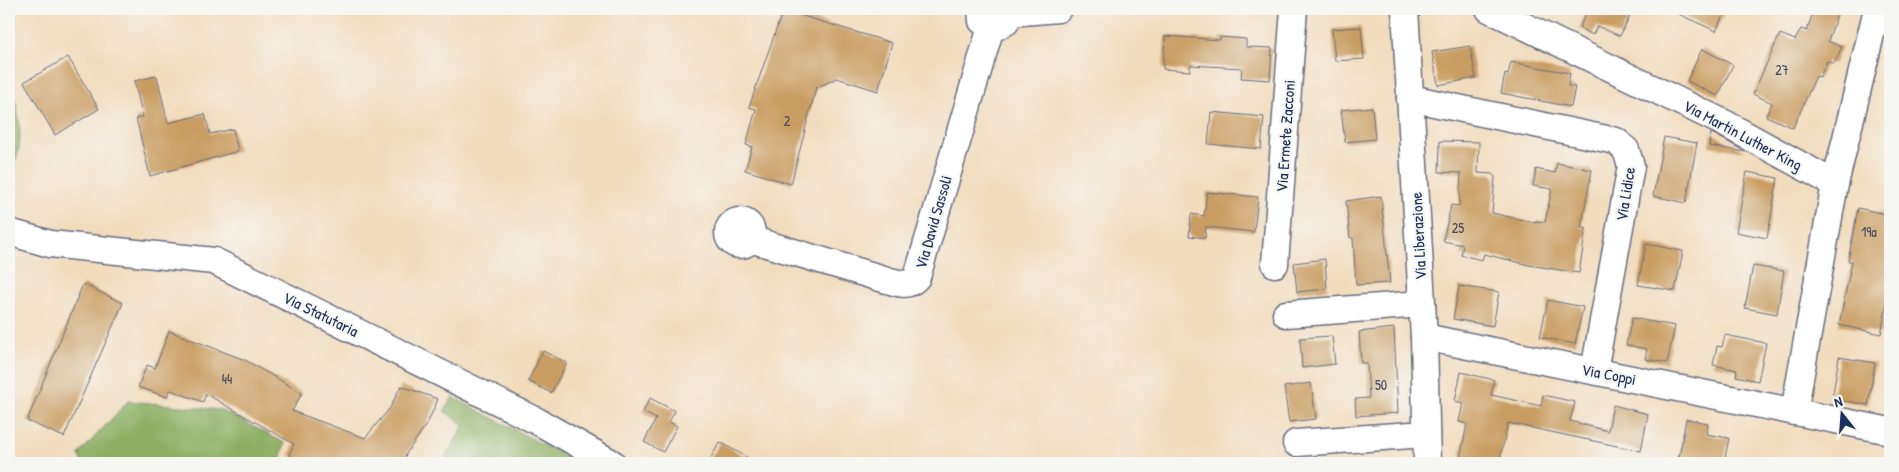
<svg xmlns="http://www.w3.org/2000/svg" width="1899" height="472" viewBox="0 0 1899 472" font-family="'Patrick Hand',sans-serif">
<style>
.forest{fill:#8bae62;stroke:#536e60}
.building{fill:#c99d62}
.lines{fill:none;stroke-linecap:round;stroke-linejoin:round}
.minor-casing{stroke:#666c7f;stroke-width:29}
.minor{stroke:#fff;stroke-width:26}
.labels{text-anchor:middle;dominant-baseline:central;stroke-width:4.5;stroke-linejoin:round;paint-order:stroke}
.number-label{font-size:14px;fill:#464a5f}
.street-label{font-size:16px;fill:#1b2f5e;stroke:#f6f6f2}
</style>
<rect width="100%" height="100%" fill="#f6f6f2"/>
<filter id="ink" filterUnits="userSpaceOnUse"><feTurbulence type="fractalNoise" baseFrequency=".02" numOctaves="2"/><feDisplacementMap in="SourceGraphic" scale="10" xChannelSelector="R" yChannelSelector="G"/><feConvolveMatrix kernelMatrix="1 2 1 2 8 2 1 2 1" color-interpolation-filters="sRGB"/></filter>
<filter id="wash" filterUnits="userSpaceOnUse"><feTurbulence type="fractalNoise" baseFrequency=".0096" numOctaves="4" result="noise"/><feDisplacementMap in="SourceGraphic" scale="20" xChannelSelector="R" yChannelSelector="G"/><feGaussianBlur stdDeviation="1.12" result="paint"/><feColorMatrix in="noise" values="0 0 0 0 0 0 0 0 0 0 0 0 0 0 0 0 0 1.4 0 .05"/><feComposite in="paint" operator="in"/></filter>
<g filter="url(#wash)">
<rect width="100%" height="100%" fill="#f2dcbd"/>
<g class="forest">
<path d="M 9,80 C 17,105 25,134 16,160 L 9,164 Z"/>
<polygon points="453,397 578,463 442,463 464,425 444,411"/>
<polygon points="128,401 221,410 285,443 279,463 82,463 79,454"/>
</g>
<g id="blocks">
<g class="building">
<polygon points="1588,9 1633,9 1620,36 1597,26 1593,35 1579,28"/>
<polygon points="1667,9 1726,9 1716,31"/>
<polygon points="1814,9 1839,9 1828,41 1842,47 1834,64 1827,61 1820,77 1816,76 1793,128 1766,116 1772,103 1753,94 1780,34 1795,40 1801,29 1807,31"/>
<polygon points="783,10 892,43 878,91 837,78 816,88 791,184 745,170 752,147 746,145 756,109 749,107"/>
<polygon points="1361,27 1364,59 1335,61 1332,29"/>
<polygon points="1165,36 1220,40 1220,37 1246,39 1246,47 1272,48 1270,80 1241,78 1242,68 1190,65 1190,71 1163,69"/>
<polygon points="1470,46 1476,78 1438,85 1432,52"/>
<polygon points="1702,49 1733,65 1718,96 1687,81"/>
<polygon points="68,57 99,109 55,135 24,82"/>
<polygon points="1511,62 1570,73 1568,86 1575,87 1571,107 1501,93 1505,74 1508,75"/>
<polygon points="157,76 168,123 205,114 210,134 233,129 238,151 150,176 136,118 143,117 134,81"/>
<polygon points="1372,107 1375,139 1345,142 1341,110"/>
<polygon points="1211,112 1264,117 1261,149 1208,144"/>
<polygon points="1711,133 1717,136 1746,152 1709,146"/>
<polygon points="1664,137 1697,143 1686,203 1653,196"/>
<polygon points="1440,141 1479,142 1478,173 1492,174 1495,177 1492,213 1536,223 1536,221 1545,222 1552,189 1533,186 1536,169 1555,173 1557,163 1592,170 1581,228 1586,228 1579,273 1529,265 1484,254 1482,260 1461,255 1463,245 1443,241 1451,205 1459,206 1461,173 1439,172"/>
<polygon points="1747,172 1778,178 1767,238 1736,232"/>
<polygon points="1207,192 1258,197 1254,232 1206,227 1205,238 1189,236 1191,214 1204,216"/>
<polygon points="1381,196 1390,283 1356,285 1353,238 1350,238 1346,201"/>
<polygon points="1858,208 1890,215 1890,289 1881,334 1839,325 1852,261 1848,261"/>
<polygon points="1646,244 1683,251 1675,291 1638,285"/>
<polygon points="1325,259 1327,289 1297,292 1294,263"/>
<polygon points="1753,266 1784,271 1777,314 1745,308"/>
<polygon points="83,284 123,303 64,437 27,421"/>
<polygon points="1459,286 1499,292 1493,326 1453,319"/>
<polygon points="1548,300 1583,307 1575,344 1540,337"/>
<polygon points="1632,318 1675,326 1667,363 1645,359 1647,349 1626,345"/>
<polygon points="1394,328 1398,413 1356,416 1355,399 1369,398 1367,363 1361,363 1359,332"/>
<polygon points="169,331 245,360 302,393 292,411 365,438 390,408 401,386 438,399 428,422 406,454 404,463 304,463 289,455 294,444 206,394 203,402 170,390 167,397 138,387 147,365 155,368"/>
<polygon points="1725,335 1766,343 1758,381 1736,376 1737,370 1713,365 1717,346 1722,347"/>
<polygon points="1332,336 1335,364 1302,368 1300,338"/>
<polygon points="543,351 567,363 551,393 528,381"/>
<polygon points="1839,357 1875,363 1868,405 1832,399"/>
<polygon points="1461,372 1494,380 1491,395 1541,406 1543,395 1575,402 1570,421 1608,431 1613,405 1648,414 1641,451 1508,423 1499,463 1459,463 1467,424 1459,422 1463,403 1455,401"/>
<polygon points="1311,383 1316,419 1289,422 1284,387"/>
<polygon points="650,398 675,411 669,422 677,426 663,452 644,442 656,419 643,412"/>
<polygon points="1686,419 1708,423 1706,434 1729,438 1724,463 1678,463"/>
<polygon points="720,442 757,463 708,463"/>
</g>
</g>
</g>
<g filter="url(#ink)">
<use href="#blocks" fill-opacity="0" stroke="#666c7f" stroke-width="1"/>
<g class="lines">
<defs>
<g id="minor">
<polyline points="981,9 982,21 994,28 1006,22 1009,9"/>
<polyline points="1405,9 1424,337 1427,463"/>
<polyline points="1489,9 1724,123 1835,184"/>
<polyline points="1010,13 1058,9"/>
<polyline points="1410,98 1616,141 1626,150 1631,166 1594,371"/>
<circle cx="740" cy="233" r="12"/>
<polyline points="9,232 50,244 214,261 537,421 612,463"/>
<path d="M 750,239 L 887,280 C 899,283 908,288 917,277 L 991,27"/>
<polyline points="1275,264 1294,9"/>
<polyline points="1286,314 1422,304"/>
<polyline points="1424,337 1885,430"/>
<polyline points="1794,412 1835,184 1877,9"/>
<polyline points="1296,443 1426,434"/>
</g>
</defs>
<use href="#minor" class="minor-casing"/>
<use href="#minor" class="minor"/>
</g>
</g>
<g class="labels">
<g class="number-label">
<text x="1782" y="69">27</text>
<text x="787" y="120">2</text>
<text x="1458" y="227">25</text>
<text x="1869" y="231">19a</text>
<text x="227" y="378">44</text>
<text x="1381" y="384">50</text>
</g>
<g class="street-label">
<text transform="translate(1743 135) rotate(28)">Via Martin Luther King</text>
<text transform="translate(1285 136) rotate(-86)">Via Ermete Zacconi</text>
<text transform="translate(1625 194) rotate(-81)">Via Lidice</text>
<text transform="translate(933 222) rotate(-74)">Via David Sassoli</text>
<text transform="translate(1418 236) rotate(-93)">Via Liberazione</text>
<text transform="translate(321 314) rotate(26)">Via Statutaria</text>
<text transform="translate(1609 374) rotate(11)">Via Coppi</text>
</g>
</g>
<rect width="1899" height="472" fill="none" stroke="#f6f6f2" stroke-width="30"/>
<g transform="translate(1842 414) rotate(343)" stroke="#f6f6f2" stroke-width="4" paint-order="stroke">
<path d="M0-4L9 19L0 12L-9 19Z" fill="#1b2f5e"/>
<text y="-8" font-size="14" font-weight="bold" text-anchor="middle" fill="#1b2f5e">N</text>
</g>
</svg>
